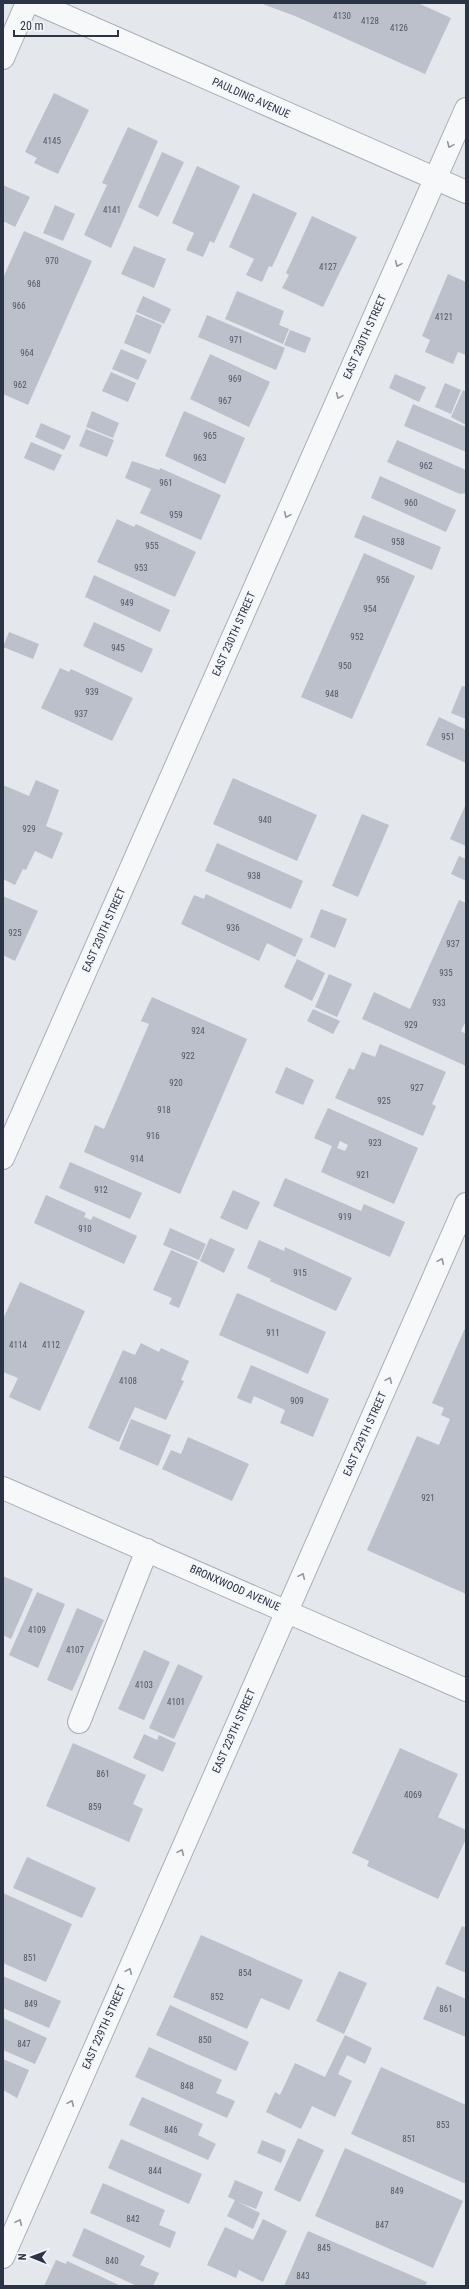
<svg xmlns="http://www.w3.org/2000/svg" width="469" height="2289" viewBox="0 0 469 2289" font-family="'Roboto Condensed',sans-serif">
<style>
.building{fill:#bbc0ca;fill-rule:evenodd}
.lines{fill:none;stroke-linecap:round;stroke-linejoin:round}
.minor-casing{stroke:#a9aeb7;stroke-width:24}
.minor{stroke:#f7f8fa;stroke-width:22}
.oneway{stroke:#9196a0}
.labels{text-anchor:middle;dominant-baseline:central;stroke-width:4;stroke-linejoin:round;paint-order:stroke}
.number-label{font-size:9px;fill:#4f5766}
.street-label{font-size:11px;fill:#2b3445;stroke:#f4f6f9}
</style>
<rect width="100%" height="100%" fill="#e4e7ec"/>
<g class="building">
<polygon points="260,3 418,3 451,18 425,74 295,16"/>
<polygon points="54,93 89,110 58,174 34,163 37,158 25,152"/>
<polygon points="128,127 158,141 111,248 84,235 107,185 102,183"/>
<polygon points="162,152 184,162 158,217 138,207"/>
<polygon points="197,166 240,186 214,243 210,241 203,257 186,250 194,233 172,223"/>
<polygon points="3,185 30,197 15,227 3,221"/>
<polygon points="253,193 297,213 272,267 269,266 262,282 246,275 254,259 229,247"/>
<polygon points="55,205 75,214 63,241 43,233"/>
<polygon points="312,216 357,237 323,307 282,288 289,275 286,273"/>
<polygon points="24,231 92,261 28,405 3,394 3,278"/>
<polygon points="134,246 166,259 154,288 121,274"/>
<polygon points="448,274 466,282 466,355 458,352 453,364 425,352 430,340 422,336"/>
<polygon points="237,291 284,311 279,325 289,329 283,344 225,319"/>
<polygon points="143,296 171,309 164,324 136,312"/>
<polygon points="136,314 162,325 150,354 124,343"/>
<polygon points="207,315 285,348 276,370 198,337"/>
<polygon points="290,330 311,338 305,353 284,345"/>
<polygon points="121,349 147,360 138,380 112,369"/>
<polygon points="210,354 270,382 249,427 190,399"/>
<polygon points="111,372 136,383 128,402 102,391"/>
<polygon points="395,374 426,387 419,402 389,388"/>
<polygon points="445,383 461,390 451,414 435,407"/>
<polygon points="463,390 466,392 466,425 451,417"/>
<polygon points="413,404 466,427 466,452 404,426"/>
<polygon points="92,411 119,423 113,438 86,427"/>
<polygon points="184,411 245,438 225,484 165,456"/>
<polygon points="41,423 71,436 64,450 35,437"/>
<polygon points="86,429 114,440 107,457 79,446"/>
<polygon points="397,440 466,470 466,493 460,494 387,462"/>
<polygon points="31,442 62,455 54,471 24,458"/>
<polygon points="132,461 159,470 160,468 221,495 201,540 140,513 151,489 125,478"/>
<polygon points="380,476 456,510 446,532 371,498"/>
<polygon points="363,515 441,547 432,570 354,537"/>
<polygon points="117,519 134,527 136,524 196,552 175,597 97,562"/>
<polygon points="364,553 415,576 352,719 301,697"/>
<polygon points="94,575 170,610 160,632 85,597"/>
<polygon points="94,622 153,649 142,673 83,646"/>
<polygon points="9,632 39,644 33,659 3,647"/>
<polygon points="60,668 69,672 71,669 133,698 112,741 41,708"/>
<polygon points="462,686 466,687 466,719 451,713"/>
<polygon points="439,717 466,730 466,763 426,745"/>
<polygon points="233,778 317,815 297,861 213,824"/>
<polygon points="36,780 59,790 46,826 63,833 52,859 35,851 26,870 23,869 15,885 3,879 3,785 29,796"/>
<polygon points="466,804 466,846 450,839"/>
<polygon points="362,814 389,825 358,897 332,886"/>
<polygon points="217,843 303,881 291,909 205,871"/>
<polygon points="459,856 466,859 466,881 451,874"/>
<polygon points="206,894 303,939 295,957 267,943 259,961 181,924 194,895 204,899"/>
<polygon points="3,896 38,911 15,961 3,955"/>
<polygon points="459,900 466,903 466,1021 461,1031 466,1034 466,1066 362,1019 374,992 410,1009"/>
<polygon points="321,909 347,919 335,948 310,937"/>
<polygon points="297,959 325,973 312,1001 284,987"/>
<polygon points="329,974 352,984 337,1017 315,1007"/>
<polygon points="152,997 247,1039 180,1194 84,1152 95,1125 104,1129 149,1024 141,1021"/>
<polygon points="313,1009 340,1021 333,1034 307,1021"/>
<polygon points="380,1044 446,1072 432,1104 436,1106 423,1136 335,1098 349,1068 354,1070 362,1052 375,1057"/>
<polygon points="286,1067 314,1080 303,1105 275,1093"/>
<path d="M 328,1108 L 418,1148 L 394,1204 L 321,1172 L 332,1146 L 314,1138 ZM 340,1141 L 348,1145 L 345,1151 L 337,1148 Z"/>
<polygon points="70,1162 142,1193 130,1219 59,1188"/>
<polygon points="285,1178 361,1211 364,1204 405,1222 390,1257 273,1206"/>
<polygon points="233,1190 260,1202 247,1230 220,1218"/>
<polygon points="46,1195 86,1213 84,1217 91,1220 93,1216 137,1236 124,1264 34,1223"/>
<polygon points="170,1228 206,1244 199,1260 163,1245"/>
<polygon points="210,1238 235,1249 224,1273 200,1261"/>
<polygon points="259,1240 284,1251 285,1247 352,1278 336,1311 270,1281 271,1279 247,1268"/>
<polygon points="171,1250 198,1262 179,1308 169,1304 172,1298 153,1290"/>
<polygon points="20,1282 85,1311 40,1411 9,1397 18,1378 3,1372 3,1319"/>
<polygon points="237,1293 326,1332 308,1374 219,1335"/>
<polygon points="466,1326 466,1594 367,1550 417,1436 439,1445 450,1419 441,1415 444,1408 432,1403"/>
<polygon points="141,1343 159,1352 161,1348 189,1361 181,1380 184,1381 166,1420 135,1407 119,1442 88,1428 123,1350 135,1355"/>
<polygon points="251,1365 329,1399 313,1437 280,1423 285,1410 254,1396 251,1404 237,1398"/>
<polygon points="131,1419 171,1435 158,1466 119,1449"/>
<polygon points="188,1437 249,1464 232,1501 162,1469 171,1450 181,1454"/>
<polygon points="3,1576 33,1589 11,1639 3,1635"/>
<polygon points="37,1592 65,1604 38,1668 9,1655"/>
<polygon points="77,1608 104,1620 72,1691 47,1680"/>
<polygon points="144,1650 170,1662 144,1720 118,1709"/>
<polygon points="178,1664 203,1676 174,1739 149,1728"/>
<polygon points="144,1734 157,1740 159,1735 176,1743 163,1772 133,1758"/>
<polygon points="73,1743 146,1775 133,1804 143,1809 129,1842 46,1806"/>
<polygon points="400,1748 458,1774 438,1817 466,1830 466,1839 438,1899 367,1866 369,1861 352,1853"/>
<polygon points="27,1857 96,1888 82,1918 13,1888"/>
<polygon points="3,1893 72,1924 46,1982 3,1963"/>
<polygon points="462,1926 466,1928 466,1973 445,1964"/>
<polygon points="201,1935 303,1980 289,2010 261,1998 247,2029 173,1997"/>
<polygon points="339,1971 367,1983 344,2034 316,2021"/>
<polygon points="3,1976 61,2001 49,2028 3,2008"/>
<polygon points="437,1986 466,1999 466,2037 423,2019"/>
<polygon points="170,2005 249,2042 236,2071 156,2035"/>
<polygon points="3,2018 47,2038 35,2064 3,2050"/>
<polygon points="345,2035 372,2048 365,2064 347,2055 338,2074 352,2081 335,2117 312,2106 301,2129 266,2112 275,2092 280,2095 295,2063 325,2077"/>
<polygon points="149,2047 222,2080 216,2093 235,2101 227,2118 135,2077"/>
<polygon points="3,2059 29,2070 17,2098 3,2090"/>
<polygon points="381,2067 466,2105 466,2184 351,2134"/>
<polygon points="142,2097 203,2124 198,2135 216,2144 208,2160 129,2125"/>
<polygon points="298,2138 324,2150 300,2202 274,2190"/>
<polygon points="121,2139 202,2174 189,2204 108,2168"/>
<polygon points="262,2140 286,2150 281,2163 257,2153"/>
<polygon points="345,2148 463,2201 433,2268 315,2216"/>
<polygon points="235,2180 263,2192 256,2209 238,2202 260,2213 253,2229 227,2216 235,2200 228,2197"/>
<polygon points="103,2183 165,2210 159,2225 176,2232 170,2248 90,2213"/>
<polygon points="263,2219 287,2231 263,2282 239,2270 236,2278 207,2265 225,2227 253,2240"/>
<polygon points="84,2228 145,2256 140,2265 159,2273 153,2286 137,2286 72,2256"/>
<polygon points="308,2231 427,2282 425,2286 284,2286"/>
<polygon points="56,2260 66,2264 67,2261 121,2286 44,2286"/>
</g>
<g class="lines">
<defs>
<g id="minor">
<polyline points="36,3 466,192"/>
<polyline points="3,58 27,3"/>
<polyline points="3,1158 466,109"/>
<polyline points="3,1488 466,1690"/>
<polyline points="79,1722 147,1550"/>
<polyline points="3,2257 466,1204"/>
</g>
</defs>
<use href="#minor" class="minor-casing"/>
<use href="#minor" class="minor"/>
</g>
<defs><path id="oneway-chevron" d="M-2-3.5L2.5 0L-2 3.5" fill="none" stroke-width="1.6" stroke-linecap="round" stroke-linejoin="round"/></defs>
<g class="oneway">
<use href="#oneway-chevron" transform="translate(450 145) rotate(114)"/>
<use href="#oneway-chevron" transform="translate(398 264) rotate(114)"/>
<use href="#oneway-chevron" transform="translate(339 396) rotate(114)"/>
<use href="#oneway-chevron" transform="translate(287 515) rotate(114)"/>
<use href="#oneway-chevron" transform="translate(441 1261) rotate(-66)"/>
<use href="#oneway-chevron" transform="translate(389 1380) rotate(-66)"/>
<use href="#oneway-chevron" transform="translate(302 1576) rotate(-66)"/>
<use href="#oneway-chevron" transform="translate(181 1852) rotate(-66)"/>
<use href="#oneway-chevron" transform="translate(129 1971) rotate(-66)"/>
<use href="#oneway-chevron" transform="translate(71 2103) rotate(-66)"/>
<use href="#oneway-chevron" transform="translate(19 2222) rotate(-66)"/>
</g>
<g class="labels">
<g class="number-label">
<text x="342" y="16">4130</text>
<text x="370" y="21">4128</text>
<text x="399" y="28">4126</text>
<text x="52" y="141">4145</text>
<text x="112" y="210">4141</text>
<text x="52" y="261">970</text>
<text x="328" y="267">4127</text>
<text x="34" y="284">968</text>
<text x="19" y="306">966</text>
<text x="444" y="317">4121</text>
<text x="236" y="340">971</text>
<text x="27" y="353">964</text>
<text x="235" y="379">969</text>
<text x="20" y="385">962</text>
<text x="225" y="401">967</text>
<text x="210" y="436">965</text>
<text x="200" y="458">963</text>
<text x="426" y="466">962</text>
<text x="166" y="483">961</text>
<text x="411" y="503">960</text>
<text x="176" y="515">959</text>
<text x="398" y="542">958</text>
<text x="152" y="546">955</text>
<text x="141" y="568">953</text>
<text x="383" y="580">956</text>
<text x="127" y="603">949</text>
<text x="370" y="609">954</text>
<text x="357" y="637">952</text>
<text x="118" y="648">945</text>
<text x="345" y="666">950</text>
<text x="92" y="692">939</text>
<text x="332" y="694">948</text>
<text x="81" y="714">937</text>
<text x="448" y="737">951</text>
<text x="265" y="820">940</text>
<text x="29" y="829">929</text>
<text x="254" y="876">938</text>
<text x="233" y="928">936</text>
<text x="15" y="933">925</text>
<text x="453" y="944">937</text>
<text x="446" y="973">935</text>
<text x="439" y="1003">933</text>
<text x="411" y="1025">929</text>
<text x="198" y="1031">924</text>
<text x="188" y="1056">922</text>
<text x="176" y="1083">920</text>
<text x="417" y="1088">927</text>
<text x="384" y="1101">925</text>
<text x="164" y="1110">918</text>
<text x="153" y="1136">916</text>
<text x="375" y="1143">923</text>
<text x="137" y="1159">914</text>
<text x="363" y="1175">921</text>
<text x="101" y="1190">912</text>
<text x="345" y="1217">919</text>
<text x="85" y="1229">910</text>
<text x="300" y="1273">915</text>
<text x="273" y="1333">911</text>
<text x="18" y="1345">4114</text>
<text x="51" y="1345">4112</text>
<text x="128" y="1381">4108</text>
<text x="297" y="1401">909</text>
<text x="428" y="1498">921</text>
<text x="37" y="1630">4109</text>
<text x="75" y="1650">4107</text>
<text x="144" y="1685">4103</text>
<text x="176" y="1702">4101</text>
<text x="103" y="1774">861</text>
<text x="413" y="1795">4069</text>
<text x="95" y="1807">859</text>
<text x="30" y="1958">851</text>
<text x="245" y="1973">854</text>
<text x="217" y="1997">852</text>
<text x="31" y="2004">849</text>
<text x="446" y="2009">861</text>
<text x="205" y="2040">850</text>
<text x="24" y="2044">847</text>
<text x="187" y="2086">848</text>
<text x="443" y="2125">853</text>
<text x="171" y="2130">846</text>
<text x="409" y="2139">851</text>
<text x="155" y="2171">844</text>
<text x="397" y="2191">849</text>
<text x="133" y="2219">842</text>
<text x="382" y="2225">847</text>
<text x="324" y="2248">845</text>
<text x="112" y="2261">840</text>
<text x="303" y="2276">843</text>
</g>
<g class="street-label">
<text transform="translate(251 98) rotate(24)">PAULDING AVENUE</text>
<text transform="translate(365 337) rotate(-66)">EAST 230TH STREET</text>
<text transform="translate(234 634) rotate(-66)">EAST 230TH STREET</text>
<text transform="translate(104 930) rotate(-66)">EAST 230TH STREET</text>
<text transform="translate(365 1434) rotate(-66)">EAST 229TH STREET</text>
<text transform="translate(235 1588) rotate(24)">BRONXWOOD AVENUE</text>
<text transform="translate(234 1731) rotate(-66)">EAST 229TH STREET</text>
<text transform="translate(104 2027) rotate(-66)">EAST 229TH STREET</text>
</g>
</g>
<rect width="469" height="2289" fill="none" stroke="#2b3445" stroke-width="8"/>
<g transform="translate(32 2257) rotate(271)" stroke="#f4f6f9" stroke-width="3" paint-order="stroke">
<path d="M0-3L7 15L0 10L-7 15Z" fill="#2b3445"/>
<text y="-6" font-size="11" font-weight="bold" text-anchor="middle" fill="#2b3445">N</text>
</g>
<path d="M14 30v6h104v-6" fill="none" stroke="#2b3445" stroke-width="2"/>
<text x="20" y="30" font-size="12" fill="#2b3445" stroke="#f4f6f9" stroke-width="3" paint-order="stroke">20 m</text>
</svg>
